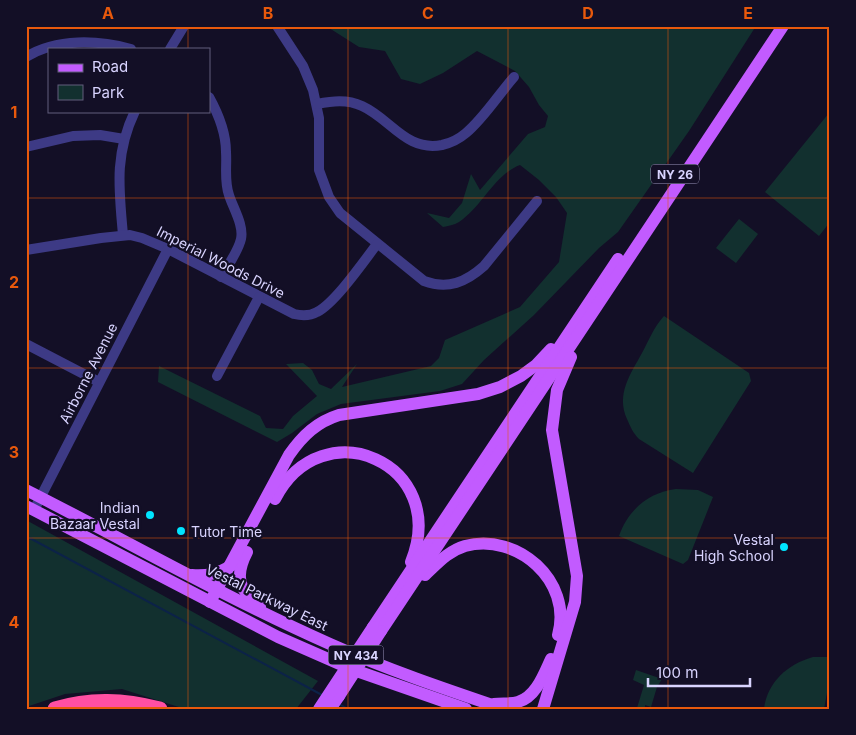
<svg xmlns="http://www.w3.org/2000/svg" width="856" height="735" viewBox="0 0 856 735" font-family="Inter,sans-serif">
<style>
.green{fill:#12302f}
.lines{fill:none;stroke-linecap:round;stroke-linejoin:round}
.stream{stroke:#0c2248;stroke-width:2}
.minor{stroke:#3d3a85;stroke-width:10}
.major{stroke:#c25bff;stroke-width:12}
.highway{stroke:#ff4fa3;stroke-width:15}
.major-bridge{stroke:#c25bff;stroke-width:12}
.grid{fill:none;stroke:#e8590c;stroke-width:1;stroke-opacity:0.55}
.poi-dot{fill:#00e5ff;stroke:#130f26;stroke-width:2}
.labels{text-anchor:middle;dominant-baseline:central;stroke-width:4.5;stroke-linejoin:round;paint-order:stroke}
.shield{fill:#130f26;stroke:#9e99be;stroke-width:1}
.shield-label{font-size:12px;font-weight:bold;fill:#d9d4ff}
.street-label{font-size:14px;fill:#d9d4ff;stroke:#130f26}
.poi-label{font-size:14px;fill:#d9d4ff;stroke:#130f26;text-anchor:end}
.neatline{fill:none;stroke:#e8590c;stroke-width:2}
.grid-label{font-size:16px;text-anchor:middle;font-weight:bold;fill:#e8590c}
</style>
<rect width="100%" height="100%" fill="#130f26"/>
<g class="green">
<path d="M 326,26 L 756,26 L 689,131 L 618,232 L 599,248 L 534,315 L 484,360 L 462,384 L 440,391 L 341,404 L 317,414 L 292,433 L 277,442 L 158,382 L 159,366 L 260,416 L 266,428 L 283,429 L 293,416 L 317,396 L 286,364 L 303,363 L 312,370 L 319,384 L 331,389 L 357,364 L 342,387 L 431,366 L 439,358 L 445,340 L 520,307 L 559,262 L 567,213 L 556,197 L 539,180 L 520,165 C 494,175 482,207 459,222 C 454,225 448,226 443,227 L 427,213 L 449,218 L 462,203 L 471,174 L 480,190 L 528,134 L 545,127 L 548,116 L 539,105 L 529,87 L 515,71 L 477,51 L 443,73 L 420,84 L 401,79 L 385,51 L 359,47 Z"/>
<polygon points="829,113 830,222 819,236 765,192"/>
<polygon points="739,219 758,234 736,263 716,248"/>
<path d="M 664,316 L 749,373 L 751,381 L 693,473 L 639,439 C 633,433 630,426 627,419 C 616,394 630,375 642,353 C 649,340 654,327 664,316 Z"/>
<path d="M 676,489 L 698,490 L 713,497 L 688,560 L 683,564 L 619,536 C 628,510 649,492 676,489 Z"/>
<polygon points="26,520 318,681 296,709 185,709 122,689 65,694 26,707"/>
<path d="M 813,657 L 830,657 L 830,677 L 824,709 L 764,709 C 767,682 788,664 813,657 Z"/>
<polygon points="636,670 662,679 657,687 651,707 645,705 645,709 637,708 644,685 633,680"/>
</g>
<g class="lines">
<g class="stream">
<polyline points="26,536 322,695"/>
<polyline points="339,704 348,709"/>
</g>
<g class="minor">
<path d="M 277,26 L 303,66 L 313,90 L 319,118 L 319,170 L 329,197 L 340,213 L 424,281 C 448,290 466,282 484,266 L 537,201"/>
<polyline points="170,49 184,26"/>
<path d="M 26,57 C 57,38 98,40 131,49"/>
<path d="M 209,97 C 219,115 226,132 226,152 C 227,167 224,181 229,195 C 233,208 244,225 241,239 C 238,252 228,265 221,277"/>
<path d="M 317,104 C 332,101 347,99 362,106 C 391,119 406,152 442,145 C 451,143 459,139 466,133 C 483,119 499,94 514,77"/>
<polyline points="26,147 73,136 100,135 124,139"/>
<path d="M 123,235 C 119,189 114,155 135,111"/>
<path d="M 26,250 L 101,238 L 130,235 L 142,238 L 168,249 L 294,314 C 302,316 310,316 317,312 C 335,303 364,261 377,244"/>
<polyline points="26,344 99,382"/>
<polyline points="217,376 259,297"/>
<polyline points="34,510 168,249"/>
</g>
<g class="major">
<path d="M 26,490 C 127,541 226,598 330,644 C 386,669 445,689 504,709"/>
<path d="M 275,499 C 322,407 451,464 411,562"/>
<polyline points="26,506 278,637 351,669 466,709"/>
<path d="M 247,552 C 234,577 239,590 260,607"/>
<path d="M 192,575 C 207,576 218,574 232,565"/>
<path d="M 425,575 C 437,564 448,551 465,546 C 517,532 573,581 558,635"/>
<path d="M 210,602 L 289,455 C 303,435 317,422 339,415 L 478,394 L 500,387 L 521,376 L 536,365 L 551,349"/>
<polyline points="373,627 618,259"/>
<polyline points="381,631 783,26"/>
<path d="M 494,704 C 502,703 511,704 518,702 C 536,697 544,674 551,659"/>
<polyline points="330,709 339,696"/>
<polyline points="543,709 575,602 577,576 552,430 557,390 571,357"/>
</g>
<path class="highway" d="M 55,709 C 91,698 124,700 160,709"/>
<g class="major-bridge">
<polyline points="339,696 381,631"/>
<polyline points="319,709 373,627"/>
</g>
</g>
<path class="grid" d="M 188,26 L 188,49M 348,26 L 348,709M 508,26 L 508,709M 668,26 L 668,709M 188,111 L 188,709M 26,198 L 830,198M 26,368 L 830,368M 26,538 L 830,538"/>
<g class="poi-dot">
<circle cx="150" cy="515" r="5"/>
<circle cx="181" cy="531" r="5"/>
<circle cx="784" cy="547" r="5"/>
</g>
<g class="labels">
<g class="shield">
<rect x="651" y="164.5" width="48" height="19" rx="4"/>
<rect x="328.5" y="645.5" width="55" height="19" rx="4"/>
</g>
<g class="shield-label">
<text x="675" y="174">NY 26</text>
<text x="356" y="655">NY 434</text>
</g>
<g class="street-label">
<text transform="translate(221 262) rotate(27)">Imperial Woods Drive</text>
<text transform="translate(88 373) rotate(-63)">Airborne Avenue</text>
<text transform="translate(267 597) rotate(26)">Vestal Parkway East</text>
</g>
<g class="poi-label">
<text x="140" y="507">Indian<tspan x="140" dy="16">Bazaar Vestal</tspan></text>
<text x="191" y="531" text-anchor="start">Tutor Time</text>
<text x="774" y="539">Vestal<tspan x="774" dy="16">High School</tspan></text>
</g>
</g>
<rect width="856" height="735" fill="none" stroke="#130f26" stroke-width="55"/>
<rect x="48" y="48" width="162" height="65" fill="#130f26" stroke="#625e7d"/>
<rect x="58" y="64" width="25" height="8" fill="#c25bff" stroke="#625e7d"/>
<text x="92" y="72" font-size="15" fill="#d9d4ff">Road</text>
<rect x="58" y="85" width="25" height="15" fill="#12302f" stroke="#625e7d"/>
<text x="92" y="98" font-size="15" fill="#d9d4ff">Park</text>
<path d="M648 678v8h102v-8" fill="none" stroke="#d9d4ff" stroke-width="2.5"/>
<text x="656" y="678" font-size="15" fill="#d9d4ff" stroke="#130f26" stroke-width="4" paint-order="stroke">100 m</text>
<rect x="28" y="28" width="800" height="680" class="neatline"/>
<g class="grid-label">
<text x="108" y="19">A</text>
<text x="268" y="19">B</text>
<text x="428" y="19">C</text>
<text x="588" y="19">D</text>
<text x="748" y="19">E</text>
<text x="14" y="118">1</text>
<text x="14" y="288">2</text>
<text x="14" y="458">3</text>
<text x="14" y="628">4</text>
</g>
</svg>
